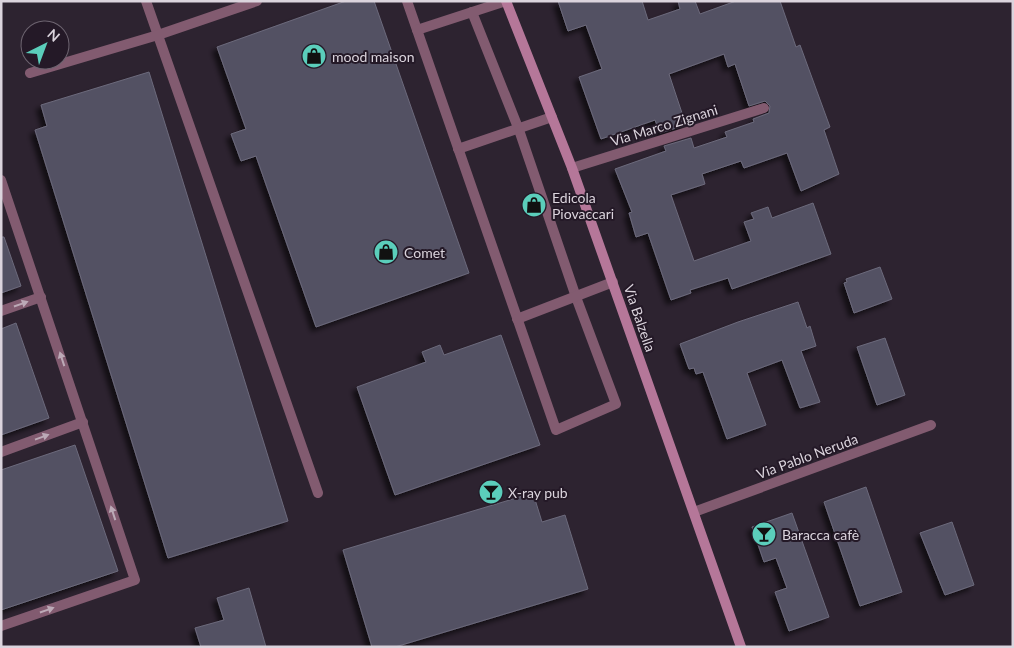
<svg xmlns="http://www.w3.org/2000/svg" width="1014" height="648" viewBox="0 0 1014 648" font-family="Lato,sans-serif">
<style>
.building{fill:#535163;stroke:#6c6a7c;filter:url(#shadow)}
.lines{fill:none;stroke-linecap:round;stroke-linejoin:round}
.lane{stroke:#825b70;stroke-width:10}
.street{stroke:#825b70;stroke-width:10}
.secondary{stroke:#b57799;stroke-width:10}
.oneway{fill:#bcaab7}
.labels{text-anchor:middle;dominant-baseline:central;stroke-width:4;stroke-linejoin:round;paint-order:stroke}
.poi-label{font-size:14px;fill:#dbd4dd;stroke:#241927;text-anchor:start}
.street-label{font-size:14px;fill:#dbd4dd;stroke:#241927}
</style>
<defs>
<filter id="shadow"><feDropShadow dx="-4.5" dy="4.5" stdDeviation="2.5" flood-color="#0009"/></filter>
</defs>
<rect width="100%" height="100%" fill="#2d2330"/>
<g class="building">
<polygon points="346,1 374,1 469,273 316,327 256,156 241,161 231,134 246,129 217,47"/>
<polygon points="558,1 642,1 648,20 680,9 678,1 695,1 700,14 736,1 780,1 796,47 800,45 830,127 824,130 839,174 801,191 787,153 744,168 741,161 702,174 705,184 671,195 694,261 751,241 744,222 754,219 751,213 768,207 772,218 813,203 831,254 732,289 728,278 690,290 691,293 671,300 648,233 636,237 629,213 632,212 615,169 666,151 664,146 691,138 694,148 727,137 725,132 754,122 753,119 769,113 770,106 765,101 749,106 735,64 728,67 724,54 669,74 686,125 660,133 655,120 601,139 579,77 602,69 586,25 568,31"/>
<polygon points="149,72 288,521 168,558 35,130 47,126 41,105"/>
<polygon points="1,237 4,237 21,286 1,293"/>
<polygon points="880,267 892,299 854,313 844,283 847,282 846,279"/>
<polygon points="798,302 807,328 810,326 816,346 801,351 820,402 800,408 782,360 747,373 766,425 727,439 703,372 696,374 694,368 689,369 680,344 738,322"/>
<polygon points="16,323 49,418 1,435 1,329"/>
<polygon points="501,335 540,445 395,495 357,387 426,362 422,352 440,345 444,355"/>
<polygon points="885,338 905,395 877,405 857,347"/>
<polygon points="75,445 118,571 1,610 1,470"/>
<polygon points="866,487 902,592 860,606 824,502"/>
<polygon points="533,493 542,522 565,515 588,589 395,647 372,647 343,550"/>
<polygon points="792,513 829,617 789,631 775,592 787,588 776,558 764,562 752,527"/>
<polygon points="952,522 974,585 945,595 920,533"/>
<polygon points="249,588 266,647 201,647 195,628 224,620 217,598"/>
</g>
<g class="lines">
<g class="lane">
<polyline points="146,1 318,493"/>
<polyline points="407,1 556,430 616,404 576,297 519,130 472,12"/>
<polyline points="417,30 506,1"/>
<polyline points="30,73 158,35 257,1"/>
<polyline points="458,149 552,117"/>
<polyline points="1,180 135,580 1,626"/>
<polyline points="1,311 41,297"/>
<polyline points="517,319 613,282"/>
<polyline points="1,452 83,422"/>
</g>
<g class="street">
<polyline points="572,168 764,108"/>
<polyline points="694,512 931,425"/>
</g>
<polyline class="secondary" points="506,1 572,168 741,647"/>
</g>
<defs><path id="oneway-solid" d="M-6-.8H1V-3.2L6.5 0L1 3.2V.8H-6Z" transform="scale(1.25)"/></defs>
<g class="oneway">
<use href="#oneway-solid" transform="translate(21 304) rotate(-19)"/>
<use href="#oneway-solid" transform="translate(62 359) rotate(-108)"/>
<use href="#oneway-solid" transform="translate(42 437) rotate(-20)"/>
<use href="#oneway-solid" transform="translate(113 513) rotate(-108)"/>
<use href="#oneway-solid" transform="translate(47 610) rotate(-19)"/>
</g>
<defs>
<symbol id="shop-disc" viewBox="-11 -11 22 22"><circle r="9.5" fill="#5bcebb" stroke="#241927"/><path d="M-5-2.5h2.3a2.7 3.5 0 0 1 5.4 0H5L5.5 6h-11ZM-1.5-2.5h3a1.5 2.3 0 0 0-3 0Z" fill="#111"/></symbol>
<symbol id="bar-disc" viewBox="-11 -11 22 22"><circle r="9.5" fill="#5bcebb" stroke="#241927"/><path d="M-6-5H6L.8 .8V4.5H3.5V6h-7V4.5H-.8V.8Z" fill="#111"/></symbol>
</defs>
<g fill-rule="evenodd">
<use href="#shop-disc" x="300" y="42" width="28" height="28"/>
<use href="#shop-disc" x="520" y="191" width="28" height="28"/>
<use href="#shop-disc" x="372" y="238" width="28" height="28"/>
<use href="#bar-disc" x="477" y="478" width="28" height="28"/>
<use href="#bar-disc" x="750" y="520" width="28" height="28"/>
</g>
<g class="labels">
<g class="poi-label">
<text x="332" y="56">mood maison</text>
<text x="552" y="197">Edicola<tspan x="552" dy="16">Piovaccari</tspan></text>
<text x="404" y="252">Comet</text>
<text x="508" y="492">X-ray pub</text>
<text x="782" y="534">Baracca cafè</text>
</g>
<g class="street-label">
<text transform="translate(664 125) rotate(-17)">Via Marco Zignani</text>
<text transform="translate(640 318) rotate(71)">Via Balzella</text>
<text transform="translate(807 456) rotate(-20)">Via Pablo Neruda</text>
</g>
</g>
<rect width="1014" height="648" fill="none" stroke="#dbd4dd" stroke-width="5"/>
<g transform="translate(45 45) rotate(42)"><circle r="24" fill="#241927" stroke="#6d6470"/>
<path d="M0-4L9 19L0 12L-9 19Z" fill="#5bcebb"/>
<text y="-8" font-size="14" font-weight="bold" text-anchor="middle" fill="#dbd4dd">N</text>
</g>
</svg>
